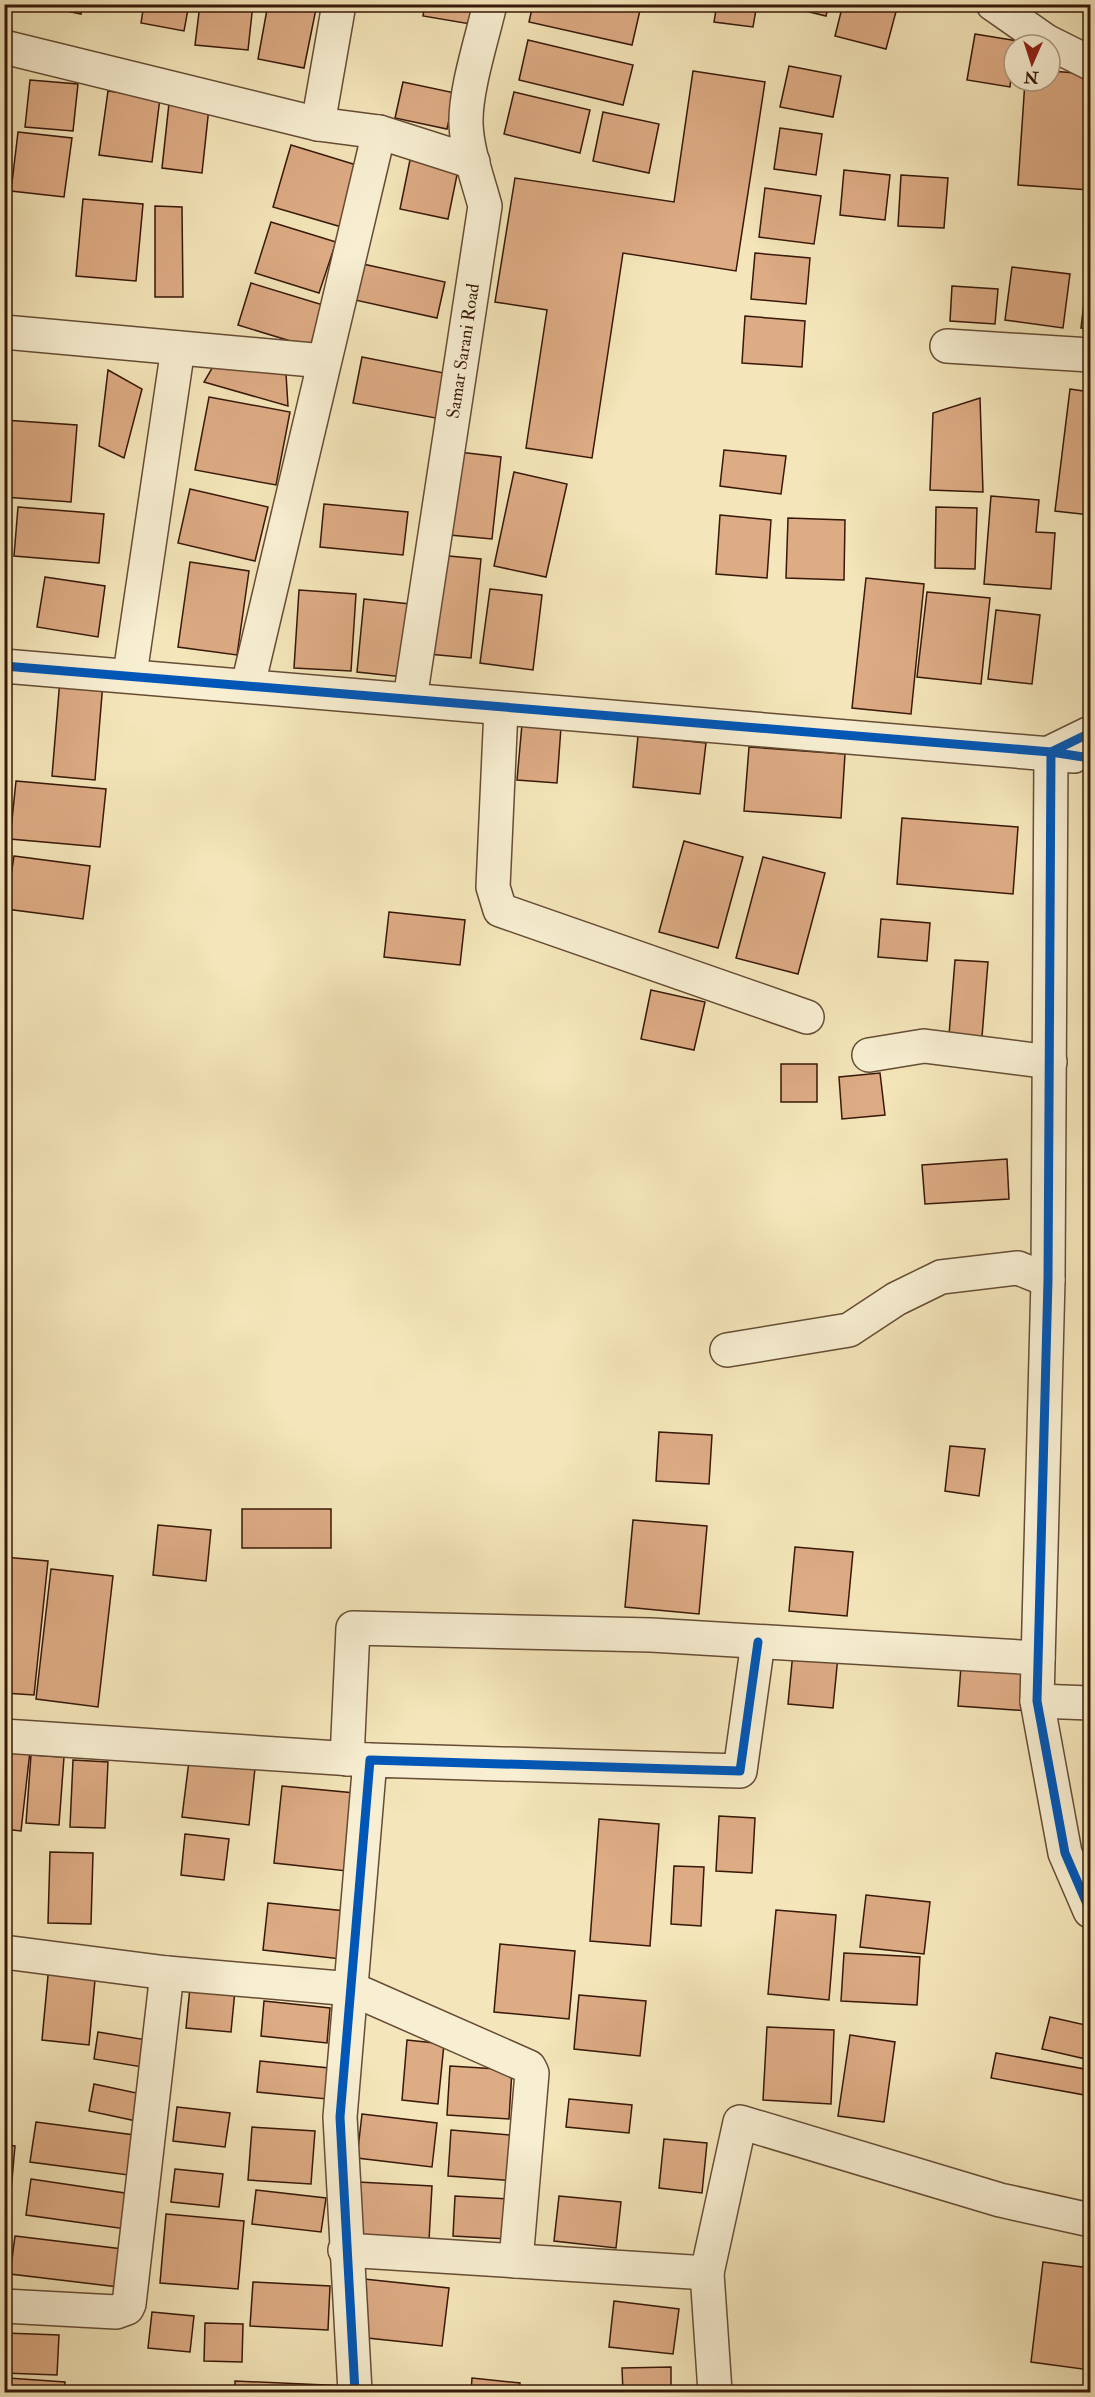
<svg xmlns="http://www.w3.org/2000/svg" width="1095" height="2397" viewBox="0 0 1095 2397" font-family="'IM FELL Double Pica',serif">
<style>
.building{fill:#ddab84;stroke:#371809;stroke-width:1.5}
.lines{fill:none;stroke-linecap:round;stroke-linejoin:round}
.minor-casing{stroke:#664c35;stroke-width:36}
.minor{stroke:#f8efd2;stroke-width:33}
.cycleway-casing{stroke:#f8efd2;stroke-width:13}
.cycleway{stroke:#0057b8;stroke-width:9}
.labels{text-anchor:middle;dominant-baseline:central;stroke-width:4.5;stroke-linejoin:round;paint-order:stroke}
.street-label{font-size:18px;fill:#371809;stroke:#f8efd2}
</style>
<rect width="100%" height="100%" fill="#f4e6ba"/>
<filter id="stains"><feTurbulence type="fractalNoise" baseFrequency=".00333" numOctaves="4"/><feColorMatrix values="0 0 0 0 .2 0 0 0 0 .09 0 0 0 0 .02 0 0 0 .5 -.17"/></filter>
<radialGradient id="worn" r=".72"><stop offset=".6" stop-color="#630" stop-opacity="0"/><stop offset="1" stop-color="#630" stop-opacity=".3"/></radialGradient>
<g class="building">
<polygon points="34,4 82,4 81,14"/>
<polygon points="144,4 189,4 184,31 141,23"/>
<polygon points="200,4 253,4 248,50 195,45"/>
<polygon points="268,4 317,4 304,68 258,59"/>
<polygon points="425,4 480,4 476,25 423,16"/>
<polygon points="533,4 634,4 641,6 632,45 529,22"/>
<polygon points="717,4 757,4 753,27 714,22"/>
<polygon points="777,4 829,4 826,16"/>
<polygon points="843,4 898,4 886,49 835,36"/>
<polygon points="975,34 1018,41 1017,45 1014,45 1010,87 967,80"/>
<polygon points="528,40 633,65 623,105 519,80"/>
<polygon points="789,66 841,76 833,117 780,107"/>
<polygon points="693,71 765,82 736,271 623,253 592,458 526,448 547,310 495,302 515,178 674,202"/>
<polygon points="1050,71 1090,74 1090,190 1018,185 1025,81 1050,81"/>
<polygon points="30,80 78,84 73,131 25,127"/>
<polygon points="403,82 455,93 447,129 395,118"/>
<polygon points="108,91 160,98 152,162 99,155"/>
<polygon points="514,92 590,110 580,153 504,134"/>
<polygon points="170,94 210,98 202,173 162,168"/>
<polygon points="603,112 659,124 649,173 593,161"/>
<polygon points="780,128 822,134 816,175 774,169"/>
<polygon points="18,132 72,138 64,197 11,191"/>
<polygon points="291,145 363,167 345,228 273,207"/>
<polygon points="410,160 458,170 448,219 400,209"/>
<polygon points="844,170 890,175 885,220 840,215"/>
<polygon points="901,175 948,178 944,228 898,226"/>
<polygon points="765,188 821,196 814,244 759,237"/>
<polygon points="83,199 143,204 136,281 76,276"/>
<polygon points="155,206 182,207 183,297 155,297"/>
<polygon points="271,222 336,242 319,293 255,273"/>
<polygon points="755,253 810,258 806,304 751,299"/>
<polygon points="363,264 445,282 437,318 355,300"/>
<polygon points="1012,267 1070,274 1063,328 1005,320"/>
<polygon points="1088,268 1090,269 1090,329 1081,328"/>
<polygon points="251,283 323,305 310,347 238,325"/>
<polygon points="952,286 998,289 995,324 950,321"/>
<polygon points="745,316 805,321 802,367 742,363"/>
<polygon points="362,357 449,374 441,419 353,403"/>
<polygon points="215,363 286,374 288,406 204,382"/>
<polygon points="108,370 142,389 124,458 99,446"/>
<polygon points="1070,389 1090,392 1090,515 1055,511"/>
<polygon points="209,397 290,412 276,485 195,470"/>
<polygon points="980,398 983,492 930,490 933,413"/>
<polygon points="4,420 77,425 71,502 4,497"/>
<polygon points="724,450 786,456 781,494 720,486"/>
<polygon points="459,452 501,457 492,539 450,535"/>
<polygon points="514,472 567,484 546,577 494,566"/>
<polygon points="190,489 268,507 255,561 178,543"/>
<polygon points="991,496 1039,500 1036,532 1055,533 1051,589 984,584"/>
<polygon points="324,504 408,512 403,555 320,547"/>
<polygon points="18,507 104,514 99,563 14,556"/>
<polygon points="936,507 977,508 975,569 935,568"/>
<polygon points="720,515 771,520 767,578 716,574"/>
<polygon points="788,518 845,520 844,580 786,578"/>
<polygon points="438,555 481,559 471,658 428,654"/>
<polygon points="190,562 249,571 237,655 178,647"/>
<polygon points="45,577 105,586 98,637 37,627"/>
<polygon points="866,578 924,584 911,714 852,708"/>
<polygon points="490,589 542,595 533,670 480,663"/>
<polygon points="299,590 356,594 351,671 294,668"/>
<polygon points="927,592 990,598 981,684 917,677"/>
<polygon points="364,599 410,604 404,677 357,672"/>
<polygon points="996,610 1040,615 1032,684 988,679"/>
<polygon points="60,679 103,682 95,780 52,776"/>
<polygon points="522,724 561,727 557,783 517,780"/>
<polygon points="638,736 706,743 700,794 633,787"/>
<polygon points="749,747 845,754 841,818 744,811"/>
<polygon points="16,781 106,789 100,847 10,839"/>
<polygon points="902,818 1018,827 1013,894 897,884"/>
<polygon points="684,841 743,857 718,948 659,932"/>
<polygon points="14,856 90,866 83,919 6,909"/>
<polygon points="763,857 825,873 798,974 736,958"/>
<polygon points="389,912 465,920 460,965 384,957"/>
<polygon points="881,919 930,923 927,961 878,957"/>
<polygon points="955,960 988,962 982,1037 949,1035"/>
<polygon points="651,990 705,1002 694,1050 641,1039"/>
<rect x="781" y="1064" width="36" height="38"/>
<polygon points="880,1073 885,1115 842,1119 839,1077"/>
<polygon points="1007,1159 1009,1199 925,1204 922,1165"/>
<polygon points="1089,1289 1090,1290 1090,1337 1087,1337"/>
<polygon points="659,1432 712,1435 709,1484 656,1481"/>
<polygon points="950,1446 985,1449 979,1496 945,1491"/>
<rect x="242" y="1509" width="89" height="39"/>
<polygon points="633,1520 707,1526 699,1614 625,1607"/>
<polygon points="158,1525 211,1530 206,1581 153,1575"/>
<polygon points="795,1547 853,1552 847,1616 789,1611"/>
<polygon points="4,1557 48,1561 34,1695 4,1693"/>
<polygon points="51,1569 113,1576 98,1707 36,1699"/>
<polygon points="1090,1580 1090,1656 1084,1656"/>
<polygon points="793,1652 838,1656 833,1708 788,1704"/>
<polygon points="961,1666 1033,1671 1030,1711 958,1706"/>
<polygon points="4,1748 30,1751 21,1831 4,1829"/>
<polygon points="31,1755 64,1757 59,1825 26,1823"/>
<polygon points="73,1760 108,1762 105,1828 70,1827"/>
<polygon points="189,1761 255,1768 249,1825 182,1817"/>
<polygon points="282,1786 355,1793 347,1871 274,1863"/>
<polygon points="719,1816 755,1818 752,1873 716,1871"/>
<polygon points="599,1819 659,1824 650,1946 590,1941"/>
<polygon points="185,1834 229,1839 224,1880 181,1875"/>
<polygon points="50,1852 93,1853 91,1924 48,1923"/>
<polygon points="674,1866 704,1867 701,1926 671,1924"/>
<polygon points="866,1895 930,1902 924,1954 860,1947"/>
<polygon points="268,1903 346,1911 341,1959 263,1950"/>
<polygon points="776,1910 836,1915 829,2000 768,1994"/>
<polygon points="500,1944 575,1951 569,2019 494,2012"/>
<polygon points="844,1953 920,1957 917,2005 841,2001"/>
<polygon points="49,1965 96,1969 89,2045 42,2040"/>
<polygon points="190,1987 235,1990 231,2032 186,2028"/>
<polygon points="579,1995 646,2001 640,2056 574,2049"/>
<polygon points="264,2001 330,2008 327,2043 261,2036"/>
<polygon points="1050,2017 1090,2026 1090,2060 1042,2049"/>
<polygon points="767,2027 834,2030 831,2104 763,2100"/>
<polygon points="98,2032 147,2040 142,2067 94,2059"/>
<polygon points="850,2035 895,2042 884,2122 838,2116"/>
<polygon points="407,2040 444,2044 438,2104 402,2100"/>
<polygon points="996,2053 1090,2070 1090,2096 991,2078"/>
<polygon points="260,2061 329,2068 327,2099 257,2092"/>
<polygon points="450,2066 512,2070 509,2119 447,2115"/>
<polygon points="94,2084 146,2095 141,2122 89,2111"/>
<polygon points="569,2099 632,2105 629,2133 566,2127"/>
<polygon points="177,2107 230,2113 225,2147 173,2141"/>
<polygon points="362,2114 437,2123 432,2167 357,2158"/>
<polygon points="36,2122 142,2136 136,2176 30,2162"/>
<polygon points="252,2127 315,2131 311,2184 248,2180"/>
<polygon points="451,2130 521,2136 517,2181 448,2176"/>
<polygon points="664,2139 707,2143 702,2193 659,2188"/>
<polygon points="4,2145 15,2146 11,2191 4,2191"/>
<polygon points="175,2169 223,2174 219,2207 171,2202"/>
<polygon points="31,2179 138,2195 133,2230 26,2215"/>
<polygon points="358,2182 432,2186 429,2240 356,2237"/>
<polygon points="256,2190 326,2198 321,2232 252,2224"/>
<polygon points="455,2196 510,2199 508,2239 453,2236"/>
<polygon points="559,2196 621,2202 616,2248 554,2241"/>
<polygon points="166,2214 244,2221 238,2289 160,2283"/>
<polygon points="15,2236 131,2250 127,2288 10,2274"/>
<polygon points="1043,2262 1090,2268 1090,2370 1031,2362"/>
<polygon points="364,2279 449,2288 442,2346 358,2337"/>
<polygon points="253,2282 330,2286 328,2330 250,2326"/>
<polygon points="614,2301 679,2309 673,2354 609,2347"/>
<polygon points="152,2312 194,2316 190,2352 148,2348"/>
<polygon points="205,2323 243,2324 242,2362 204,2361"/>
<polygon points="4,2333 59,2335 57,2375 4,2373"/>
<polygon points="671,2367 671,2392 623,2392 622,2368"/>
<polygon points="8,2378 65,2382 64,2392 8,2392"/>
<polygon points="472,2378 520,2383 519,2392 471,2392"/>
<polygon points="235,2381 347,2386 346,2392 235,2392"/>
</g>
<g class="lines">
<defs>
<g id="minor">
<polyline points="993,4 1046,41 1090,63"/>
<polyline points="4,47 318,124 379,132 473,162"/>
<polyline points="318,124 339,4"/>
<polyline points="4,332 324,361"/>
<polyline points="947,346 1090,355"/>
<polyline points="4,666 1074,756"/>
<polyline points="130,674 178,348"/>
<polyline points="248,685 379,132"/>
<path id="s1" d="M 410,699 L 485,206 C 478,180 467,151 466,124 C 465,90 482,39 490,4"/>
<polyline points="501,709 493,887 500,910 807,1017"/>
<polyline points="1090,733 1051,752 1048,1280 1037,1701 1065,1853 1090,1911"/>
<polyline points="869,1055 924,1046 1050,1062"/>
<polyline points="727,1350 849,1330 896,1299 941,1277 1018,1268 1048,1280"/>
<polyline points="1037,1701 1090,1703"/>
<polyline points="4,1736 368,1760"/>
<polyline points="347,1759 353,1628 651,1635 1038,1658"/>
<polyline points="4,1952 167,1973 129,2304 127,2308 116,2312 4,2306"/>
<polyline points="167,1973 352,1989 529,2067 532,2073 516,2261"/>
<polyline points="345,2250 707,2273"/>
<polyline points="355,2392 340,2117 370,1760 740,1771 758,1642"/>
<polyline points="715,2392 707,2273 740,2122 1000,2200 1090,2220"/>
</g>
</defs>
<use href="#minor" class="minor-casing"/>
<use href="#minor" class="minor"/>
<defs>
<g id="cycleway">
<polyline points="4,666 1051,752 1090,758"/>
<polyline points="1090,733 1051,752 1048,1280 1037,1701 1065,1853 1090,1911"/>
<polyline points="355,2392 340,2117 370,1760 740,1771 758,1642"/>
</g>
</defs>
<use href="#cycleway" class="cycleway-casing"/>
<use href="#cycleway" class="cycleway"/>
</g>
<g class="labels">
<g class="street-label">
<text stroke="none"><textPath href="#s1" startOffset="352">Samar Sarani Road</textPath></text>
</g>
</g>
<rect width="1095" height="2397" fill="none" stroke="#f4e6ba" stroke-width="24"/>
<rect x="6" y="6" width="1083" height="2385" fill="none" stroke="#371809" stroke-width="3"/>
<rect x="12" y="12" width="1071" height="2373" fill="none" stroke="#371809" stroke-width="1.5"/>
<g transform="translate(1032 63) rotate(183)"><circle r="28" fill="#f8efd2" stroke="#ab9982" stroke-width="1.5"/>
<path d="M0-4.5L10 22L0 15L-10 22Z" fill="#8f2418"/>
<text y="-9" font-size="16" font-weight="bold" text-anchor="middle" fill="#371809">N</text>
</g>
<rect width="100%" height="100%" filter="url(#stains)"/>
<rect width="100%" height="100%" fill="url(#worn)"/>
</svg>
